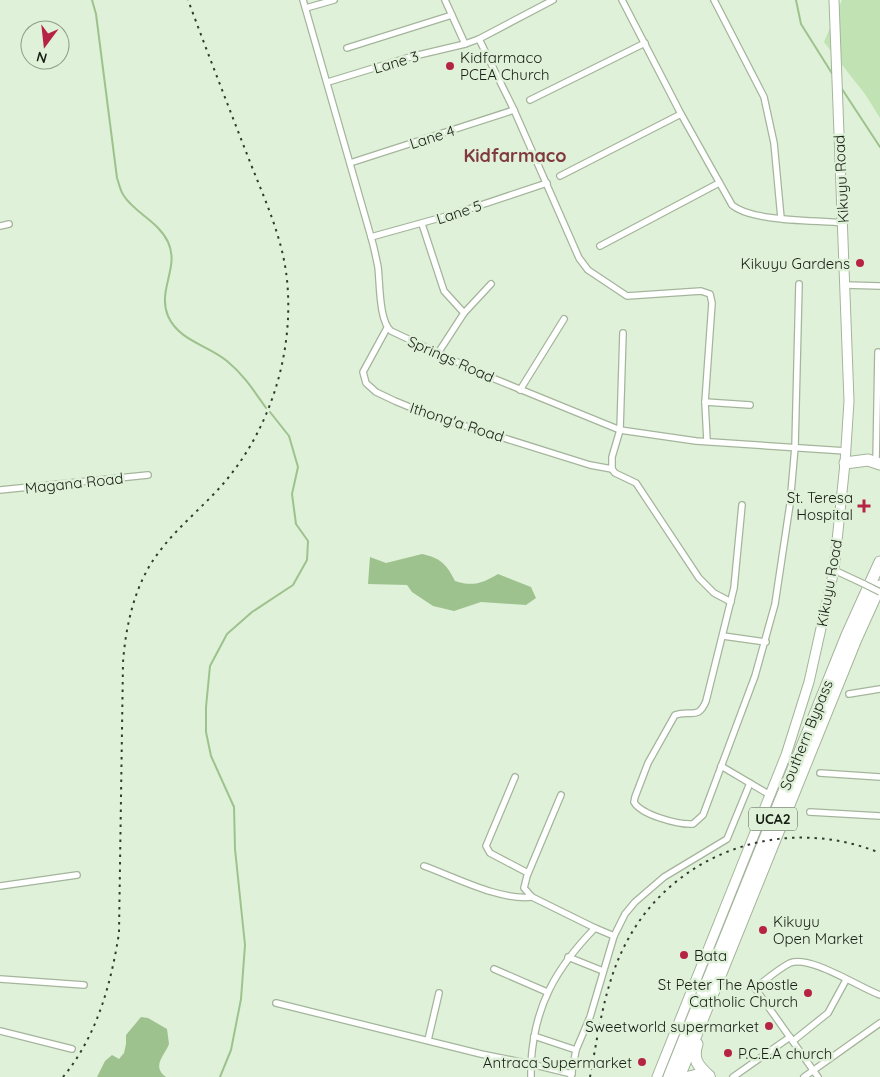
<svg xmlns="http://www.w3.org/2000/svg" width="880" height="1077" viewBox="0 0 880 1077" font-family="Quicksand,sans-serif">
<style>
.green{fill:#c1e2b2}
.water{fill:#9ec28e}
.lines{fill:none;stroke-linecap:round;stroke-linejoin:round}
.stream{stroke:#9ec28e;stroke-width:2}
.street-casing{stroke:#a4b59c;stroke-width:8}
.secondary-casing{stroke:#a4b59c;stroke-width:11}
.highway-casing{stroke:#a4b59c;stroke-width:13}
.street{stroke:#fff;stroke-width:5.5}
.secondary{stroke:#fff;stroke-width:9}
.highway{stroke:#fff;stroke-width:11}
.rail{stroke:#333b2f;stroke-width:2;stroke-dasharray:2.5 5;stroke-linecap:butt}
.street-bridge-casing{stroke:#a4b59c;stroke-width:8;stroke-linecap:butt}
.street-bridge{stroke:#fff;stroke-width:5.5}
.poi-dot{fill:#b62445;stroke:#dff1d8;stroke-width:2}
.labels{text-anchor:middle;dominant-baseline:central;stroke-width:5;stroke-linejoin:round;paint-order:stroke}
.shield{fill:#dff1d8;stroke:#545d50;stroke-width:1}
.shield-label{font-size:14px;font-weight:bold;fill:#181e15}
.poi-label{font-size:15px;fill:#181e15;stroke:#dff1d8;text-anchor:end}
.street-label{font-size:15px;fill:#181e15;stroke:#dff1d8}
.quarter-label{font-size:18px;font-weight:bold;fill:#803841;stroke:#dff1d8}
</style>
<rect width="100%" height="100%" fill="#dff1d8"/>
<polygon class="green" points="842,0 880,0 880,118 865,94 824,42"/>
<g class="water">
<path d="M 422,554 C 441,558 447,565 455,581 C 473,587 483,583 498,574 L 531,587 L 536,598 L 526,605 L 481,602 L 454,611 L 433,606 L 412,592 L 407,585 L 368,584 L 370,557 L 386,563 Z"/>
<path d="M 141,1017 L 148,1018 L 167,1029 L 169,1044 C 165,1055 151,1066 166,1077 L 97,1077 L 105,1061 L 112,1055 L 119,1059 L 124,1053 L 126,1044 L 126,1035 Z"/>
</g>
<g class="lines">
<g class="stream">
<path d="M 92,0 L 96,14 L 117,178 C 119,183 120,191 124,196 C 135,213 158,221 168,242 C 180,267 157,290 168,316 C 179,341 208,345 227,361 C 244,375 254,391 266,408"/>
<polyline points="796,0 801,24 833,75"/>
<polyline points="842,89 880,147"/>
<polyline points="220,1077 231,1050 241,999 245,945 235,849 234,807 211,756 206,732 206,707 210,666 227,634 252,612 293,585 307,560 308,541 296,524 292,494 298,467 289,436 270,412"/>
</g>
<defs>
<g id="street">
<path d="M 303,0 L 371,237 C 374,247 376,257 378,267 C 380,284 379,321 391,331 L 485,375 L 620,430 L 696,441 L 846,451"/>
<polyline points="445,0 465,44 479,39 514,110 579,258 588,270 627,296 701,291 710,294 712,303 705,402 707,441"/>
<path d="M 622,0 L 681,114 L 732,205 C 752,222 816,220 843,223"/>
<polyline points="714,0 764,97 774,143 781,218"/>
<polyline points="306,8 334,0"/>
<polyline points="479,39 553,0"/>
<polyline points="347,48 452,15"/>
<polyline points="328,82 410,57 465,44"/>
<polyline points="530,100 645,43"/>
<polyline points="350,163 514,110"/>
<polyline points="560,176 681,114"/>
<polyline points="422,224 444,291 464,313 438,353"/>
<polyline points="0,226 9,224"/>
<polyline points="371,237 454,214 547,183"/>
<polyline points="600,246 719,183"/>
<polyline points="845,285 880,286"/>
<polyline points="464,313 491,284"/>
<polyline points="387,328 363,372 366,383 376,392 395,401 424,413 590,465 612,469"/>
<polyline points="623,333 620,430 612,457 612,469 615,473 636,483 699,578 714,593 731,602"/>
<polyline points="520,390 564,319"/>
<polyline points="705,402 750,405"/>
<polyline points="876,462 878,352"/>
<polyline points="0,490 148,475"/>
<path d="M 742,505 L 734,588 L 706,701 C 698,721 690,709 675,715 L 648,763 L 635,797 L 634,802 C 641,815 679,825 693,824 L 703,815 L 755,676 L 775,604 L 790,504 L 795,447 L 799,284"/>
<polyline points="834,570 864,584"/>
<polyline points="723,636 766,642"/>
<polyline points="849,694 880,689"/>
<polyline points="721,766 770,795"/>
<polyline points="820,773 880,777"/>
<polyline points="515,777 486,846 490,853 528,873"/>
<polyline points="561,795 527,876 524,888 532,897 595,928"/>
<polyline points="810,812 880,816"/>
<path d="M 424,866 C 455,877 500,901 532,897"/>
<polyline points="0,886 77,875"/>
<polyline points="568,957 603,971"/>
<polyline points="494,969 547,992"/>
<polyline points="0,979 84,985"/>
<path d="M 276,1003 L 481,1054 L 531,1064 C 534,1006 556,968 595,928 L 614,936"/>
<polyline points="0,1031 72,1049"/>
<polyline points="534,1036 576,1050"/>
<polyline points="428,1040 439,993"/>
<polyline points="793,1041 828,1013 846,980"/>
<polyline points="531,1077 531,1064 572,1074"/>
<polyline points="571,1077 576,1050 590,1017 614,936 625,914 635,902 664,877 727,839 750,783"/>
<polyline points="733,1077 790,1037"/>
<polyline points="804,1077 880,1023"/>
<path d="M 818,1077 L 755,988 C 766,980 778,969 790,963 C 811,955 858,987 880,995"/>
</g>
<polyline id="secondary" points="657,1077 786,755 809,682 834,570 845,463 849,401 834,0"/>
<g id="highway">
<polyline points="845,463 868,460 880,464"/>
<path d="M 697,1044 C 692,1059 698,1066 709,1076"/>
<polyline points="669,1077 847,635 880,562"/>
<polyline points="679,1077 856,639 880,586"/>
<polyline points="689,1077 697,1075 709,1076"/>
</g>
</defs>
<use href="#street" class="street-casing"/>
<use href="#secondary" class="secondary-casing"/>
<use href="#highway" class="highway-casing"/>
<use href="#street" class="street"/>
<use href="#secondary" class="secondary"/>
<use href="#highway" class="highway"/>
<g class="rail">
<path d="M 63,1077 C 97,1036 111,984 119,933 L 123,662 C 126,624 135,583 159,552 C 179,525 207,504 228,478 C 272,424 294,350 287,280 C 283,239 265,200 250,162 C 229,108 208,54 188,0"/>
<path d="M 590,1077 C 598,1035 604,988 623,949 C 669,853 782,813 880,853"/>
</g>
<defs>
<polyline id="street-bridge" points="864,584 880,592"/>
</defs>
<use href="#street-bridge" class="street-bridge-casing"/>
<use href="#street-bridge" class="street-bridge"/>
</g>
<g class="poi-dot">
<circle cx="450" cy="66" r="5"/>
<circle cx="860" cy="263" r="5"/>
<path d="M861.5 498.5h5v5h5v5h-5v5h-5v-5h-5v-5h5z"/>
<circle cx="763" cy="930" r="5"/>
<circle cx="684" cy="955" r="5"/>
<circle cx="808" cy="993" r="5"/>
<circle cx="769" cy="1026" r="5"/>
<circle cx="728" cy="1053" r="5"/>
<circle cx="642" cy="1062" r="5"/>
</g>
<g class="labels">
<rect class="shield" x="749" y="807.5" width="48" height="23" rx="4"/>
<g class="shield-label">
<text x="773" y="819">UCA2</text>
</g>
<g class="poi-label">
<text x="460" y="57" text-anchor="start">Kidfarmaco<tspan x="460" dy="17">PCEA Church</tspan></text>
<text x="850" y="263">Kikuyu Gardens</text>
<text x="853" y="497">St. Teresa<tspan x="853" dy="17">Hospital</tspan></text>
<text x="773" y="921" text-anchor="start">Kikuyu<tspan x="773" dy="17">Open Market</tspan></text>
<text x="694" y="955" text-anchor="start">Bata</text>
<text x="798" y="984">St Peter The Apostle<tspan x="798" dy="17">Catholic Church</tspan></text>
<text x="759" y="1026">Sweetworld supermarket</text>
<text x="738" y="1053" text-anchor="start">P.C.E.A church</text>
<text x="632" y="1062">Antraca Supermarket</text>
</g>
<g class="street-label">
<text transform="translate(396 62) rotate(-16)">Lane 3</text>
<text transform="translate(432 137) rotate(-18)">Lane 4</text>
<text transform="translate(841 179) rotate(-93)">Kikuyu Road</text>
<text transform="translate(459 212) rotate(-18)">Lane 5</text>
<text transform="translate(451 359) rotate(24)">Springs Road</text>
<text transform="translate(457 422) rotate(18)">Ithong'a Road</text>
<text transform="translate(74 483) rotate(-6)">Magana Road</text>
<text transform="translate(829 583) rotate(-80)">Kikuyu Road</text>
<text transform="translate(806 735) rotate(-68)">Southern Bypass</text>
</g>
<g class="quarter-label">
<text x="515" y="155">Kidfarmaco</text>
</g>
</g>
<g transform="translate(45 45) rotate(195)"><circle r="24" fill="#dff1d8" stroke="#8f9d8a"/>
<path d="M0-4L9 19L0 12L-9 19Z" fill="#b62445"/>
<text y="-8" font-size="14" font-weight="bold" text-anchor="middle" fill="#181e15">N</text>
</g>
</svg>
